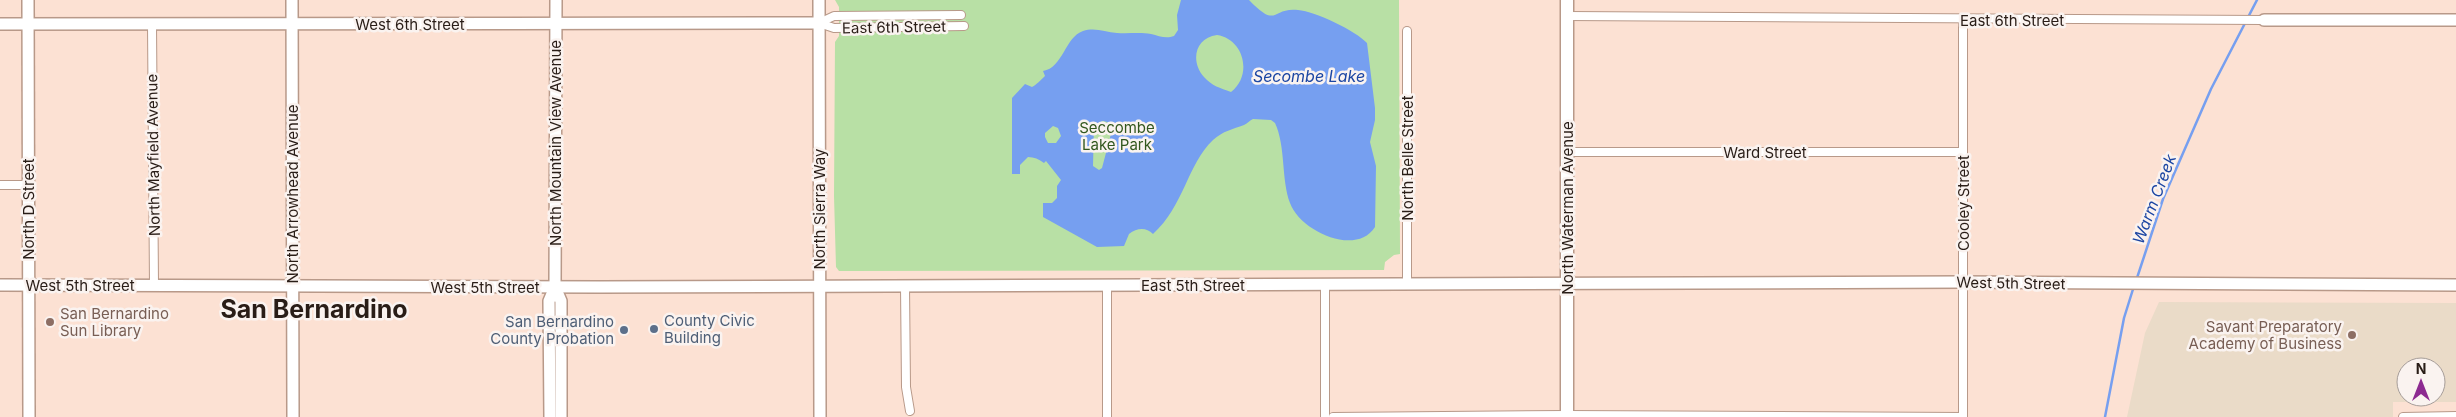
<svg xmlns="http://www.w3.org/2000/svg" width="2456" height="417" viewBox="0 0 2456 417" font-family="Inter,sans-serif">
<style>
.education{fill:#eadbc8;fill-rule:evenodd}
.green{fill:#b8e0a5}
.water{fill:#769ff0;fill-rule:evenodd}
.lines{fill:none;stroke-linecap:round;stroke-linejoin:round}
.stream{stroke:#769ff0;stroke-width:2.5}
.street-casing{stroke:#b89989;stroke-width:10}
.secondary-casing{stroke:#b89989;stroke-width:14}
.primary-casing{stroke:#b89989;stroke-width:15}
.street{stroke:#fff;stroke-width:8}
.secondary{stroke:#fff;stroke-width:11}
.primary{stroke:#fff;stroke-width:12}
.education-dot{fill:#8d6e63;stroke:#faf3f0;stroke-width:2}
.service-dot{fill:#5c6f8a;stroke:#faf3f0;stroke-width:2}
.labels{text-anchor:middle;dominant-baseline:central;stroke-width:5;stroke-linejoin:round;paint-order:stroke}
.street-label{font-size:15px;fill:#291d17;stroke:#faf3f0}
.park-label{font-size:15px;fill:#32571e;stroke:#faf3f0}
.education-label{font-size:15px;fill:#785e54;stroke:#faf3f0;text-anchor:start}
.service-label{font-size:15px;fill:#4e5e75;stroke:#faf3f0;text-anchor:start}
.water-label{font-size:16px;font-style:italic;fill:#1c46a3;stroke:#faf3f0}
.town-label{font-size:25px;font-weight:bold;fill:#291d17;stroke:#faf3f0}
</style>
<rect width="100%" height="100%" fill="#fce1d3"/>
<path class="education" d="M 2159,302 L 2456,303 L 2456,402 L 2393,402 L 2393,417 L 2127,417 L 2145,333 ZM 2406,367 L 2436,367 L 2436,397 L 2406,397 Z"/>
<polygon class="green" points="835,0 1399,0 1400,254 1394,255 1385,262 1384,270 839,271 836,267 834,196 835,42 839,36 839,7"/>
<path class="water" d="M 1181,0 L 1249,0 C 1278,30 1271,7 1298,10 C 1315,11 1356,31 1367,43 L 1375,108 L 1375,120 L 1370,142 L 1376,166 L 1375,227 C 1356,257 1300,231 1290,203 C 1281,179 1286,147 1275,123 L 1271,120 L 1253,119 C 1250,120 1247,124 1244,125 C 1233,129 1223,131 1213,140 C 1187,165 1184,206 1153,234 C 1146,227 1137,228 1129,234 L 1124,246 L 1097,247 L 1043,217 L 1043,203 L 1052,203 L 1057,198 L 1057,186 L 1061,180 L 1046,161 L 1044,163 C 1039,159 1034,157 1028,157 L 1020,165 L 1020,174 L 1012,174 L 1012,98 L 1025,84 L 1032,87 C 1035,86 1042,79 1045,76 L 1043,71 C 1063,68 1065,37 1083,31 C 1095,27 1105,32 1117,33 C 1128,34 1140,32 1151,34 C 1159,36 1166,39 1174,36 L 1178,30 L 1177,15 ZM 1217,35 C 1244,39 1253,75 1231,92 C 1220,88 1212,86 1204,77 C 1190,61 1195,38 1217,35 ZM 1103,121 L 1107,122 L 1112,130 L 1102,168 L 1099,170 L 1093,166 L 1094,125 ZM 1053,126 L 1058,128 L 1061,136 L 1056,143 L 1048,143 L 1045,137 L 1045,133 Z"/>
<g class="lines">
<g class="stream">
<polyline points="2136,281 2163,199 2211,89 2257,0"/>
<polyline points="2105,417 2124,318 2134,286"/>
</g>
<defs>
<g id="street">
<polyline points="1567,16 2264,20"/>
<polyline points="819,23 834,28 964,26"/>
<polyline points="819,23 834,16 961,15"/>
<polyline points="152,24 154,286"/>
<polyline points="1567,152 1963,152"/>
<polyline points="0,185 28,185"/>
<polyline points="1407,285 1407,31"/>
<polyline points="905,286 906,387 910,411"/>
<polyline points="1107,417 1107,285"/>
<polyline points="1325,417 1325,285"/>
<polyline points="1333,417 1567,415 1963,417 1963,20"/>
<polyline points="2403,417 2456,416"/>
</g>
<g id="secondary">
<polyline points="28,0 29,417"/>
<polyline points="292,0 293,417"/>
<polyline points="556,0 555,287 561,301 561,417"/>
<polyline points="819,0 820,417"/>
<polyline points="2264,20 2456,20"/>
<polyline points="0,24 819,23"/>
<polyline points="0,285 600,287 1963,282 2456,285"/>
<polyline points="550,417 549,301 555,287"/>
</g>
<polyline id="primary" points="1567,417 1567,0"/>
</defs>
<use href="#street" class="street-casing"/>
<use href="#secondary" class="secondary-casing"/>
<use href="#primary" class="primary-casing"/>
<use href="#street" class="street"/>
<use href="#secondary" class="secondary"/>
<use href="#primary" class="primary"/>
</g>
<g class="education-dot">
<circle cx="50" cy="322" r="5"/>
<circle cx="2352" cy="335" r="5"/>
</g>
<g class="service-dot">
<circle cx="654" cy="329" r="5"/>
<circle cx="624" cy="330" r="5"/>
</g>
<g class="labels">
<g class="street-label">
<text x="2012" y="20">East 6th Street</text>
<text x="410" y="24">West 6th Street</text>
<text transform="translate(894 27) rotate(-1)">East 6th Street</text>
<text transform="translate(555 143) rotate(-90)">North Mountain View Avenue</text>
<text x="1765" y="152">Ward Street</text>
<text transform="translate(153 155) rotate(-91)">North Mayfield Avenue</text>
<text transform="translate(1407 158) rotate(-90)">North Belle Street</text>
<text transform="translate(292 194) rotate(-90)">North Arrowhead Avenue</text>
<text transform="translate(1963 203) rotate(-90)">Cooley Street</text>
<text transform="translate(1567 208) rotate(-90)">North Waterman Avenue</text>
<text transform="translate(28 209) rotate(-90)">North D Street</text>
<text transform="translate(819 209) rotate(-90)">North Sierra Way</text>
<text transform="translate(2011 283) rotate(1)">West 5th Street</text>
<text x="80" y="285">West 5th Street</text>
<text x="1193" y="285">East 5th Street</text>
<text x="485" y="287">West 5th Street</text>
</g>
<g class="park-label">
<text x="1117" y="127">Seccombe<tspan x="1117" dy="17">Lake Park</tspan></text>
</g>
<g class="education-label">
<text x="60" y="313">San Bernardino<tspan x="60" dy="17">Sun Library</tspan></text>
<text x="2342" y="326" text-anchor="end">Savant Preparatory<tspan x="2342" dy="17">Academy of Business</tspan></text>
</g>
<g class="service-label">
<text x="664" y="320">County Civic<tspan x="664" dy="17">Building</tspan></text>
<text x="614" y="321" text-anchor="end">San Bernardino<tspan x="614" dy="17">County Probation</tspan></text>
</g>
<g class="water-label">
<text x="1309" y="76">Secombe Lake</text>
<text transform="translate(2154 199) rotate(-69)">Warm Creek</text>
</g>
<g class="town-label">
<text x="314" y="309">San Bernardino</text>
</g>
</g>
<g transform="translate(2421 382)"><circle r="24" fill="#faf3f0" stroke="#a69d99"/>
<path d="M0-4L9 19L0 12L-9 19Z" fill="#8d2a91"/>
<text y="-8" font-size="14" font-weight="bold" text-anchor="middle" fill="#291d17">N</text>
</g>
</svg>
